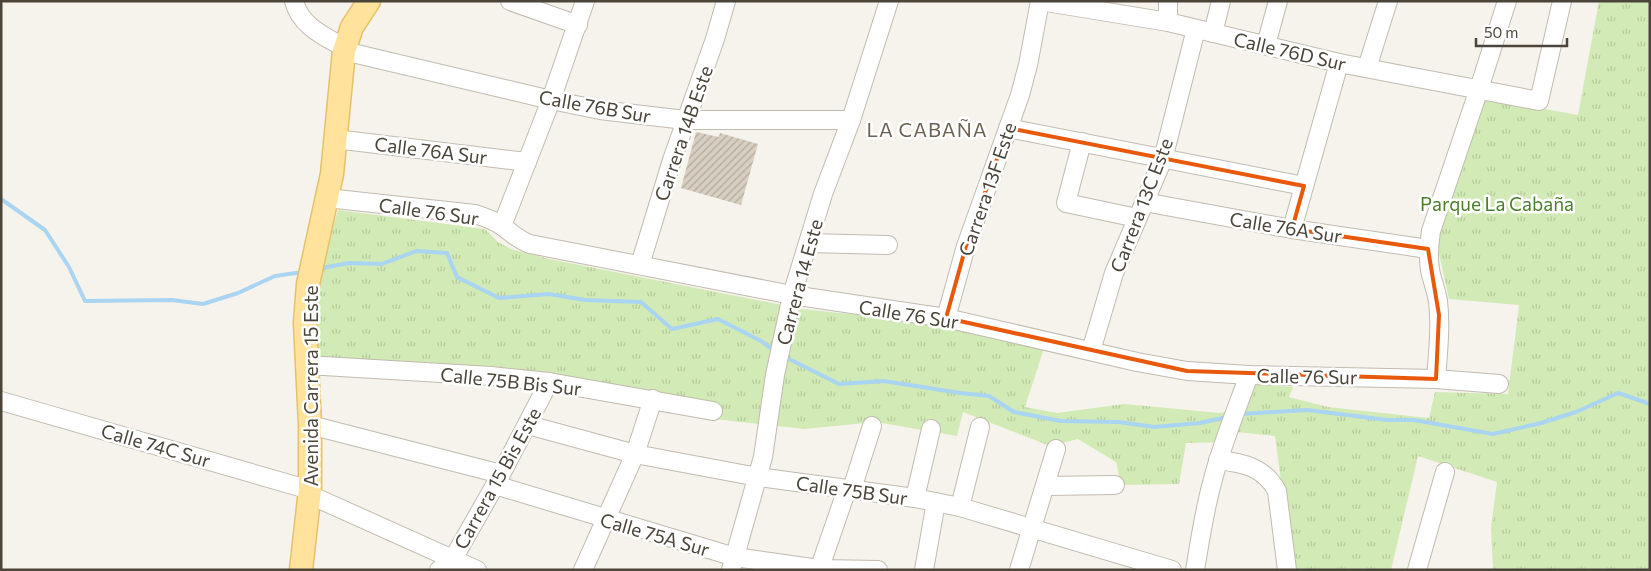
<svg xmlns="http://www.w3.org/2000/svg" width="1651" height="571" viewBox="0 0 1651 571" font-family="Commissioner,sans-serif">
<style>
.grass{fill:url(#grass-tufts)}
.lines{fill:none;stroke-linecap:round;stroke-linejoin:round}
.stream{stroke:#a9d4f2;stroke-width:4}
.building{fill:url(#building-hatch)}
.minor-casing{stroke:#c2bbae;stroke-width:20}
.major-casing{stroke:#e6c16a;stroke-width:25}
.minor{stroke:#fff;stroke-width:18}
.major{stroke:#ffe39c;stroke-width:22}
.marked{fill:none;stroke:#e8590c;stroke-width:4;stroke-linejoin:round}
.labels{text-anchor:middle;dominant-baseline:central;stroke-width:5;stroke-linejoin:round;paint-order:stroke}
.street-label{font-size:19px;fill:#4b4439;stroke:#fff}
.park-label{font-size:19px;fill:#4a7f2a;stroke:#fff}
.neighbourhood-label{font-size:20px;letter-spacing:1px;fill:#6e6250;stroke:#fff}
</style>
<defs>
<pattern id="grass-tufts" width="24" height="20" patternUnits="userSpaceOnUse" patternTransform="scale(1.25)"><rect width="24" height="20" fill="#d2eab5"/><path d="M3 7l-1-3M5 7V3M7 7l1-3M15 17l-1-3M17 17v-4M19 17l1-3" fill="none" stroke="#b6ca9c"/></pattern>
<pattern id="building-hatch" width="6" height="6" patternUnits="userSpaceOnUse" patternTransform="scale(1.25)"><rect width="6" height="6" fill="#d8cfc1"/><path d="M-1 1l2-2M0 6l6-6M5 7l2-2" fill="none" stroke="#b1aa9e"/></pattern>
</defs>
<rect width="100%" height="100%" fill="#f6f3ec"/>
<polygon class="grass" points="1599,1 1650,1 1650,570 1493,570 1491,527 1497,482 1418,456 1391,570 1293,570 1275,436 1237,432 1233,442 1186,443 1179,484 1121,485 1116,462 1078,439 1050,446 963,412 957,436 876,422 804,429 714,419 717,407 317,356 317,280 338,210 485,229 498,242 511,249 549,259 802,309 934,323 1044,348 1025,407 1057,413 1124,404 1220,413 1246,407 1254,384 1293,387 1289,397 1328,407 1429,418 1435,392 1508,394 1519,305 1449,299 1436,240 1484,98 1578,115"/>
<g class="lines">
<g class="stream">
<polyline points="1,199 45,230 69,267 85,301 172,300 203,304 238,293 275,276 303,272"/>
<polyline points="322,268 349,263 382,264 416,251 447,253 457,277 499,298 549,294 585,300 641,302 672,329 718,319 761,341 775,351"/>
<polyline points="783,356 839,384 884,381 960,393 989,396 1014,412 1061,421 1119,422 1154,427 1200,423 1227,417"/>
<polyline points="1241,414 1307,410 1387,420 1414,420 1493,434 1541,423 1576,412 1618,393 1650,404"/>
</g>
</g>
<polygon class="building" points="696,132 719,137 720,133 758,144 741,205 681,188"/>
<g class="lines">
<defs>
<g id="minor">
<path d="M 294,1 C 300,26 324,36 345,48"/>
<polyline points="510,1 578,25"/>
<polyline points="1040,1 1168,22 1339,63 1539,101 1562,1"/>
<polyline points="1168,22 1168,1"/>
<polyline points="1213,33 1221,1"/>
<polyline points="1266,45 1278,1"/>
<polyline points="344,51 551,100 600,110 685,120 851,120"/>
<polyline points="1367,68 1388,1"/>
<polyline points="1008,128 1304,186"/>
<polyline points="335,139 527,162"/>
<polyline points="1082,142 1066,203 1137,218"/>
<path d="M 327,198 L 475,214 C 484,217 494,220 502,226 C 512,233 518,240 530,244 L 792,295 L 946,318 L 1137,362 L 1187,371 L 1249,375 L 1436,379 L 1499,384"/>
<polyline points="1144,202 1292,229 1428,249"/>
<polyline points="502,226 551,100 585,1"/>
<polyline points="1292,229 1339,63"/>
<polyline points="808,243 888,245"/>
<polyline points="640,265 672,160 715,39 726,1"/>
<polyline points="946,318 966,246 1020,95 1028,65 1040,1"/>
<polyline points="1091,351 1114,273 1163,159 1196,29"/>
<polyline points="307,365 491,376 549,382 713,411"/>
<path d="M 1436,379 C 1438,353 1441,326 1438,301 C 1436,290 1432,280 1430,270 C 1428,257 1429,244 1431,231 L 1479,89 L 1507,1"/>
<polyline points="1,401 310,490"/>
<polyline points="310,425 501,474"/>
<polyline points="528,425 635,454 758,477 915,498 960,507 1172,570"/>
<path d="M 1218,460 C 1244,463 1264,467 1277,491 L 1287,570"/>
<polyline points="495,485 735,557 819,569 878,570"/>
<polyline points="1045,486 1115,485"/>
<polyline points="852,489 872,426"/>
<polyline points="310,495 477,570"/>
<polyline points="915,498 931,429"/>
<polyline points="960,507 980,427"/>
<polyline points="439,570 453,559 498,480 549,382"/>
<polyline points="583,570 635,454 653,399"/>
<polyline points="731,570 763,457 775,375 792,295 823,194 851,120 889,1"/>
<polyline points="819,570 847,489"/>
<polyline points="924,570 936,502"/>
<polyline points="1019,570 1056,449"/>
<path d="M 1195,570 C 1200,541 1204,512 1212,483 C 1221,446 1236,411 1249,375"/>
<polyline points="1417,570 1445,472"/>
</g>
<polyline id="major" points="301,570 310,490 310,425 305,323 308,284 332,174 344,51 352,27 369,1"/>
</defs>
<use href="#minor" class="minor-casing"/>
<use href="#major" class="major-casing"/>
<use href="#minor" class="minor"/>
<use href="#major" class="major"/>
</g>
<path class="marked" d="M 1008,128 L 1304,186 L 1292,229 L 1428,249 L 1439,315 L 1436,379 L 1187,371 L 946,318 L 966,246 Z"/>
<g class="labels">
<g class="street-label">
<text transform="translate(1290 51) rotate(13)">Calle 76D Sur</text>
<text transform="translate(595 106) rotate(10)">Calle 76B Sur</text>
<text transform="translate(683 133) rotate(-71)">Carrera 14B Este</text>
<text transform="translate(431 150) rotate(7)">Calle 76A Sur</text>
<text transform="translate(987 189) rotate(-71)">Carrera 13F Este</text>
<text transform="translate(1141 205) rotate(-69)">Carrera 13C Este</text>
<text transform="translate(429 211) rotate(8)">Calle 76 Sur</text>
<text transform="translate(1286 227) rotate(9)">Calle 76A Sur</text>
<text transform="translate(799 282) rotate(-75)">Carrera 14 Este</text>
<text transform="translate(909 314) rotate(9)">Calle 76 Sur</text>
<text transform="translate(1307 376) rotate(1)">Calle 76 Sur</text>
<text transform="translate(511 381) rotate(6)">Calle 75B Bis Sur</text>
<text transform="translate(310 386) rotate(-90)">Avenida Carrera 15 Este</text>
<text transform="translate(156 445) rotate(16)">Calle 74C Sur</text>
<text transform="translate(497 478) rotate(-61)">Carrera 15 Bis Este</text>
<text transform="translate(852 490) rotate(8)">Calle 75B Sur</text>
<text transform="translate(655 534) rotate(16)">Calle 75A Sur</text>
</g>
<g class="park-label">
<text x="1497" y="203">Parque La Cabaña</text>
</g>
<g class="neighbourhood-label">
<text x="927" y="129">LA CABAÑA</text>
</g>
</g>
<rect width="1651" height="571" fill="none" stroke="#4b4439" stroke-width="5"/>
<path d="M1476 38v8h91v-8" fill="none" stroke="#4b4439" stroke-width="2.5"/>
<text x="1484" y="38" font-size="15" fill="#4b4439" stroke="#ffffff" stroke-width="4" paint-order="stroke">50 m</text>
</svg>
